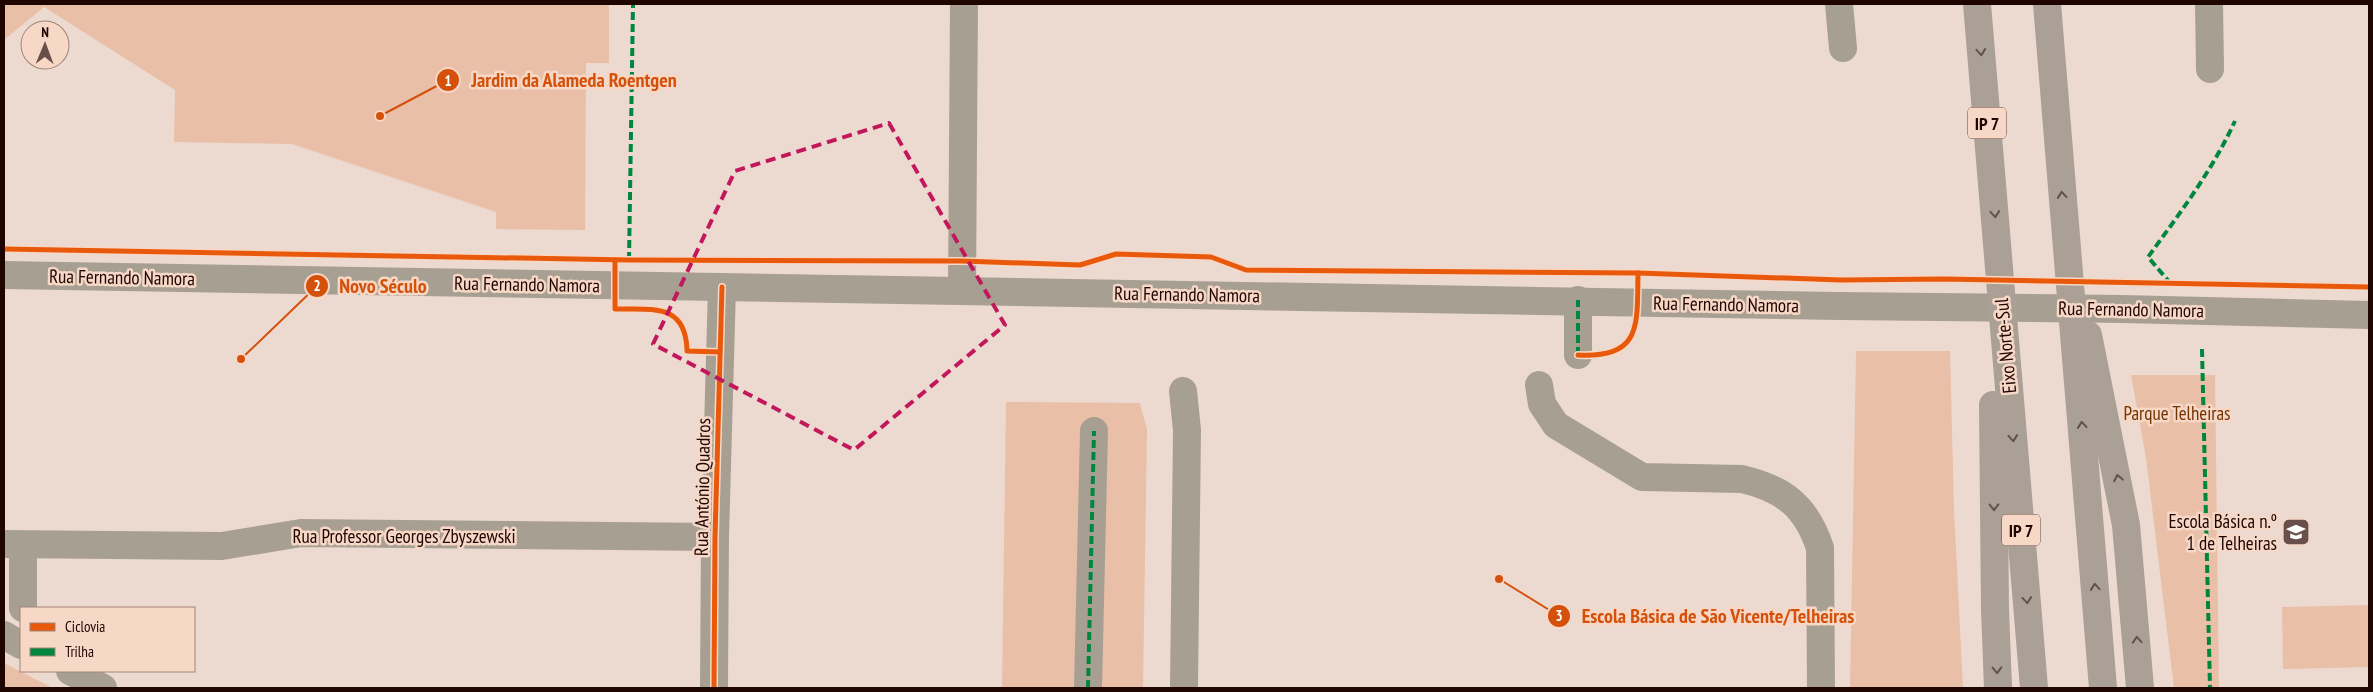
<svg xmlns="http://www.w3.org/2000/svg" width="2373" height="692" viewBox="0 0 2373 692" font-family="'PT Sans Narrow',sans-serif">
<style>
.green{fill:#e9bfa8}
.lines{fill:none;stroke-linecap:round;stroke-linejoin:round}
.minor{stroke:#a7a092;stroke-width:28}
.highway{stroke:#aaa095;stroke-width:28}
.quiet{stroke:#00873e;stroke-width:4;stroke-dasharray:8 4;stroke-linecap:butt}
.cycleway-casing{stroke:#f7d7c6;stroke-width:8}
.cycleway{stroke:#e8590c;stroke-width:5}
.oneway{stroke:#64524a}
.marked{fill:none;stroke:#c2185b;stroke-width:4;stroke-dasharray:10 6;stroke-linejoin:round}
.labels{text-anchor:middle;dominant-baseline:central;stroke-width:5;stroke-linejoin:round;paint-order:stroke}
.shield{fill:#f7d7c6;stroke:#60443b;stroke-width:1}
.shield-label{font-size:18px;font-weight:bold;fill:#1f0500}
.street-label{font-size:19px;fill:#1f0500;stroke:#f7d7c6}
.park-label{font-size:19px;fill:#723405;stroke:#f7d7c6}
.poi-label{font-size:19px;fill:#1f0500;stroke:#f7d7c6;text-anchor:end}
.leader{fill:none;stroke:#d4510b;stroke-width:2}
.callout-dot{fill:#d4510b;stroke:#f7d7c6;stroke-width:2}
.mark-label{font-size:15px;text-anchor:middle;font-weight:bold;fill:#fff}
.callout-label{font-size:20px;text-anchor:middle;font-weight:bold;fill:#d4510b;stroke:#f7d7c6;stroke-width:5;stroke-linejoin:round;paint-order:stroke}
</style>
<rect width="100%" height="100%" fill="#ecdad1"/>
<g class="green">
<polygon points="4,4 609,4 609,63 586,63 585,230 496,229 496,212 292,144 174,142 175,90 44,7 4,40"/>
<polygon points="1856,351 1950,351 1954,509 1963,688 1850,688"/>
<polygon points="2131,375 2215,375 2219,688 2174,688 2146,458"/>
<polygon points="1006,402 1140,403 1147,430 1143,688 1002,688"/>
<polygon points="2369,605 2369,667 2283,669 2282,607"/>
<polygon points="4,663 53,688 4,688"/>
</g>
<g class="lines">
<g class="minor">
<polyline points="1839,4 1843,48"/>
<polyline points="2209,4 2210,69"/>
<polyline points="4,275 1840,306 2123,309 2369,315"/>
<polyline points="962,291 964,4"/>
<polyline points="1578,355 1578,300"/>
<path d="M 1539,385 L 1542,404 L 1556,425 L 1642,477 L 1742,479 C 1784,489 1806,506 1820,548 L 1821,688"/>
<polyline points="1183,391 1187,430 1184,688"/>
<polyline points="4,544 222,546 301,533 715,537"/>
<polyline points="23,545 23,608"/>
<polyline points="4,635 21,645"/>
<polyline points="70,671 103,688"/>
<polyline points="714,688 715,537 722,287"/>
<polyline points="1088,688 1094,431"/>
</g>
<g class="highway">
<polyline points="1977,4 2034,688"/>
<polyline points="2047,4 2103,688"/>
<polyline points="2088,335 2126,525 2140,688"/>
<polyline points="1993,405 1995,609 1998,688"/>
</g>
<g class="quiet">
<polyline points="629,260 633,4"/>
<path d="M 2171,284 L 2148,257 C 2180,213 2212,171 2235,121"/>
<polyline points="2202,349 2210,688"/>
<polyline points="1578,355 1578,300"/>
<polyline points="1088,688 1094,431"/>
</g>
<defs>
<g id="cycleway">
<polyline points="4,249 629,260 962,261 1080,265 1116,254 1211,257 1246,270 1638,273 1841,280 1945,279 2369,287"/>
<path d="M 615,260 L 615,309 C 651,310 686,302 687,351 L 720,352"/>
<path d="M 1578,355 C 1642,358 1637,326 1638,273"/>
<polyline points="714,688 715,537 722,287"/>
</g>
</defs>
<use href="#cycleway" class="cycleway-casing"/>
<use href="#cycleway" class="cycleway"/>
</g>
<defs><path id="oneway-chevron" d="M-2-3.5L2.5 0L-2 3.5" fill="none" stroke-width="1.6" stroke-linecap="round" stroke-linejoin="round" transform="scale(1.25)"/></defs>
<g class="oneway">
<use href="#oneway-chevron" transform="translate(1981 52) rotate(85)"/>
<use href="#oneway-chevron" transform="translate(2062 195) rotate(-95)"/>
<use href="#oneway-chevron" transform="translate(1995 214) rotate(85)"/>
<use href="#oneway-chevron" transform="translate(2082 425) rotate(-95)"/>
<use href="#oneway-chevron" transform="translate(2013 438) rotate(85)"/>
<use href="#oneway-chevron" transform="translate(2118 478) rotate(-101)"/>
<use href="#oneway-chevron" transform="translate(1994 507) rotate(89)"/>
<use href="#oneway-chevron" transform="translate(2095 587) rotate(-95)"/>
<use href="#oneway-chevron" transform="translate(2027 600) rotate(85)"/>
<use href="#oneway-chevron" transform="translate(2137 640) rotate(-94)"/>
<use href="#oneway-chevron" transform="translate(1997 670) rotate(88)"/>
</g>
<path class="marked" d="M 889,123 L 1005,325 L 854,450 L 653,344 L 735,171 Z"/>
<defs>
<symbol id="school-square" viewBox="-11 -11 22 22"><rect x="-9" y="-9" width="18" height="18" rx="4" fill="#675049" stroke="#f7d7c6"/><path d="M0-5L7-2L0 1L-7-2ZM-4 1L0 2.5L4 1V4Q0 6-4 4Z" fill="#fff"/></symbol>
</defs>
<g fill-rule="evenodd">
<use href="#school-square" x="2280" y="516" width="32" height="32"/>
</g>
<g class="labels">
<g class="shield">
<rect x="1968" y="107.5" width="38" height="31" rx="4"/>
<rect x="2002" y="514.5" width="38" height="31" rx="4"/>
</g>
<g class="shield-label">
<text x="1987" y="123">IP 7</text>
<text x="2021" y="530">IP 7</text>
</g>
<g class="street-label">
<text transform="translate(122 277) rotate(1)">Rua Fernando Namora</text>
<text transform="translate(527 284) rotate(1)">Rua Fernando Namora</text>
<text transform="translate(1187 294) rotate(1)">Rua Fernando Namora</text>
<text transform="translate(1726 304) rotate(1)">Rua Fernando Namora</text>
<text transform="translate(2131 309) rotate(1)">Rua Fernando Namora</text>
<text transform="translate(2005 346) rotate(-95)">Eixo Norte-Sul</text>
<text transform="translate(702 487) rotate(-89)">Rua António Quadros</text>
<text x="404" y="536">Rua Professor Georges Zbyszewski</text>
</g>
<g class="park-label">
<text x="2177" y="413">Parque Telheiras</text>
</g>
<g class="poi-label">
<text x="2277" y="521">Escola Básica n.º<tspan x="2277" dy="22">1 de Telheiras</tspan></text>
</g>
</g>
<path class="leader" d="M380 116L448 80M241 359L317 286M1499 579L1559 616"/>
<g class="callout-dot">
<circle cx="380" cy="116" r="5"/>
<circle cx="241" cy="359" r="5"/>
<circle cx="1499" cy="579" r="5"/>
<circle cx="448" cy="80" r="12"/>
<circle cx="317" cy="286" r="12"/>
<circle cx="1559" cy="616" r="12"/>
</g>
<g class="mark-label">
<text x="448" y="86">1</text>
<text x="317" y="291">2</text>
<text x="1559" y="621">3</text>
</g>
<g class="callout-label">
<text x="574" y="87">Jardim da Alameda Roentgen</text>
<text x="383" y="293">Novo Século</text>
<text x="1718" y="623">Escola Básica de São Vicente/Telheiras</text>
</g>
<rect width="2373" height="692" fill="none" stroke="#1f0500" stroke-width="10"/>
<rect x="20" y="607" width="175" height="65" fill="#f7d7c6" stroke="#a18377"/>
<rect x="30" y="623" width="25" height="8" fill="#e8590c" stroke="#a18377"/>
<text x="65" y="632" font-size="15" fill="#1f0500">Ciclovia</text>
<rect x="30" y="648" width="25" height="8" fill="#00873e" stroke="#a18377"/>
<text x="65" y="657" font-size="15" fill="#1f0500">Trilha</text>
<g transform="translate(45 45) rotate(1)"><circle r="24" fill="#f7d7c6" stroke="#a18377"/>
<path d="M0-4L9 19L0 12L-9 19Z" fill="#675049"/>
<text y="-8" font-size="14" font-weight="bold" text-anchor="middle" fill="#1f0500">N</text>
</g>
</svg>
